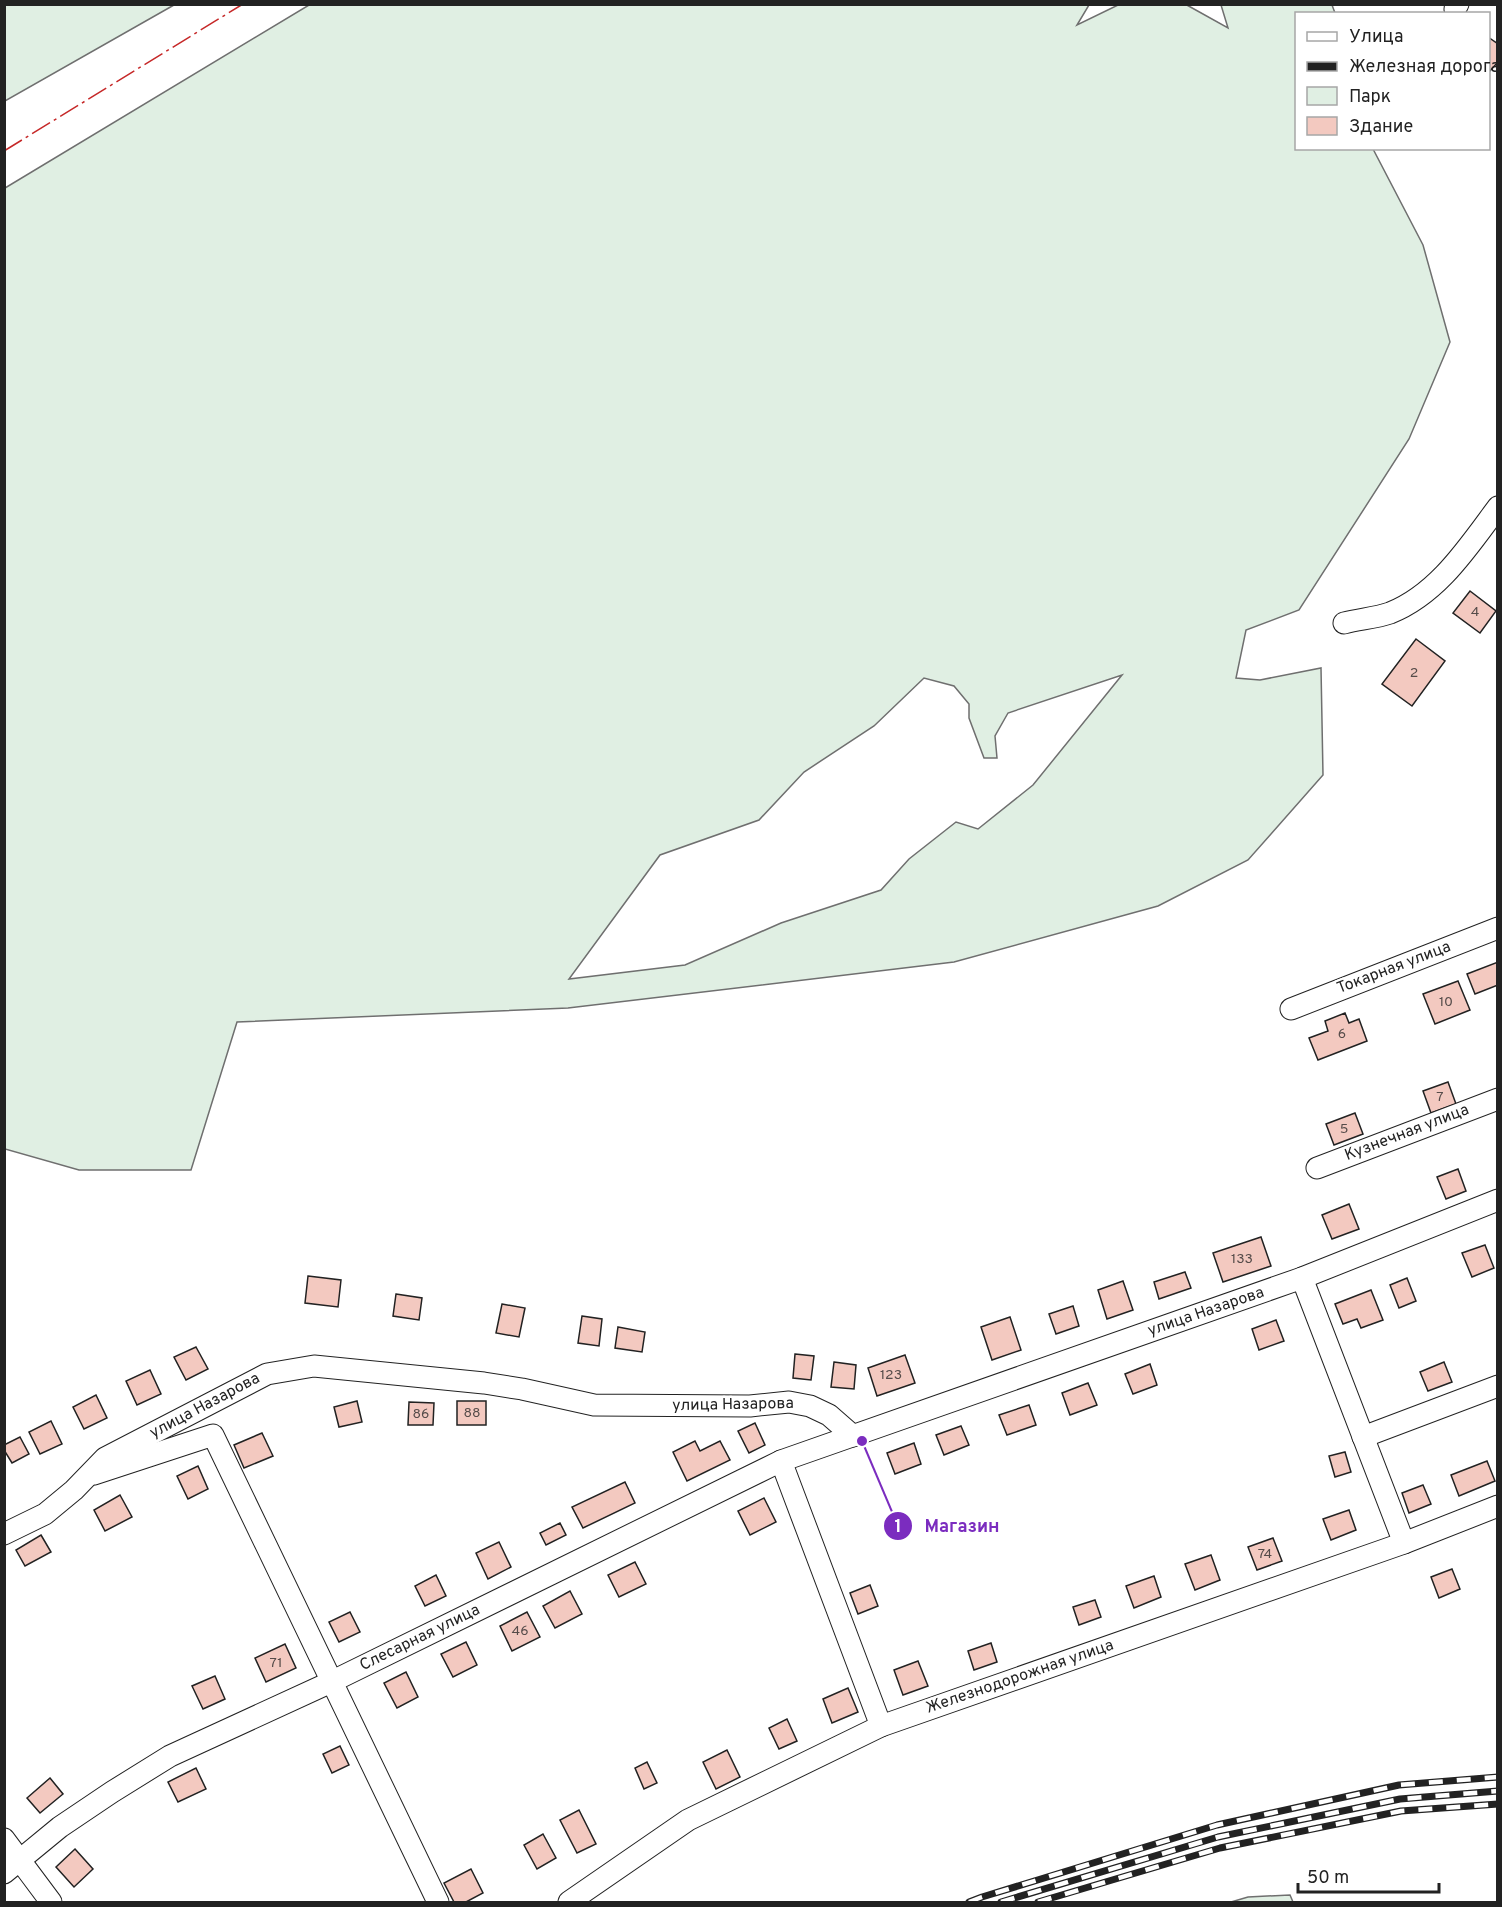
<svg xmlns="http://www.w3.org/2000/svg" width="1502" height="1907" viewBox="0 0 1502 1907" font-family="Overpass,sans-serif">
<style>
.green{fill:#e0efe3;stroke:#6f6f6f;stroke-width:1.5;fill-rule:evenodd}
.building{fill:#f3c9c0;stroke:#222;stroke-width:1.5}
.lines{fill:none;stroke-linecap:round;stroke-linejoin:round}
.minor-casing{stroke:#222;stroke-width:23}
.minor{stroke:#fff;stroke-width:21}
.rail-casing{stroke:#222;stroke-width:7}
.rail{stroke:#fff;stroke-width:4.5;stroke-dasharray:14;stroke-linecap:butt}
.power{stroke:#c62828;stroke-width:1.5;stroke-dasharray:21 4.5 3 4.5;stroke-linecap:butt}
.labels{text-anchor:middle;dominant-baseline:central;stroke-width:4.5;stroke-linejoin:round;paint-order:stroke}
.number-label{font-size:14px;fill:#564c4a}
.street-label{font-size:16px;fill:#222;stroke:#fff}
.leader{fill:none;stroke:#7b2cbf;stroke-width:2}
.callout-dot{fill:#7b2cbf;stroke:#fff;stroke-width:2}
.mark-label{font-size:18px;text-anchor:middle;font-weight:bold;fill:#fff}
.callout-label{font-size:18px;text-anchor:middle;font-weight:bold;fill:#7b2cbf;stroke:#fff;stroke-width:4.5;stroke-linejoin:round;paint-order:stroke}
</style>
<rect width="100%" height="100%" fill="#fff"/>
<g class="green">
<polygon points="5,4 174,4 174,5 5,101"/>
<path d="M 1185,4 L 1228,28 L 1221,5 L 1332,5 L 1335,13 L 1296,14 L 1296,148 L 1373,149 L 1423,245 L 1450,342 L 1409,439 L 1299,610 L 1246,630 L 1236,678 L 1260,680 L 1321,668 L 1323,775 L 1248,860 L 1158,906 L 954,962 L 568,1008 L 237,1022 L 191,1170 L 79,1170 L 5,1149 L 5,188 L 309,5 L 1089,5 L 1077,25 L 1118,5 ZM 1122,675 L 1033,785 L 978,829 L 956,822 L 909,859 L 881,890 L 781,923 L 685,965 L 569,979 L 660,855 L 759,820 L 804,772 L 874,726 L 924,678 L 954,686 L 969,704 L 969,718 L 984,758 L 997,758 L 995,736 L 1008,713 Z"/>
<polygon points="1290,1895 1293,1902 1231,1902 1248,1897"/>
</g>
<g class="building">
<polygon points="1488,37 1498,44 1498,62 1488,73"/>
<polygon points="1470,591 1496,611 1480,633 1453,613"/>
<polygon points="1416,639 1445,661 1412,706 1382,684"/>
<polygon points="1498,962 1498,985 1475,994 1467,974"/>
<polygon points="1458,981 1470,1010 1435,1024 1423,994"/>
<polygon points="1345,1013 1349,1023 1359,1019 1367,1041 1318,1060 1309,1038 1328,1031 1325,1021"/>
<polygon points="1448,1082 1456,1104 1431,1113 1423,1091"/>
<polygon points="1355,1113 1363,1134 1334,1145 1326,1124"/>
<polygon points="1458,1169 1466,1191 1446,1199 1437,1177"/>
<polygon points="1349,1204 1359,1229 1332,1239 1322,1215"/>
<polygon points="1261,1237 1271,1266 1223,1282 1213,1253"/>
<polygon points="1485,1245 1494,1268 1472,1277 1462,1253"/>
<polygon points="1185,1272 1191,1288 1159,1299 1154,1282"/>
<polygon points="308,1276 341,1280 338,1307 305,1303"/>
<polygon points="1407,1278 1416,1301 1399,1308 1390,1285"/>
<polygon points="1123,1281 1133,1310 1107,1319 1098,1290"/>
<polygon points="1371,1290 1383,1320 1361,1328 1357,1319 1343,1324 1335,1304"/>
<polygon points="396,1294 422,1298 419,1320 393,1316"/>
<polygon points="502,1304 525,1308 519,1337 496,1333"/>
<polygon points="1073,1306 1079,1326 1056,1334 1049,1314"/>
<polygon points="582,1316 602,1319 599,1346 578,1343"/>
<polygon points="1010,1317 1021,1350 992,1360 981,1327"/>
<polygon points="1276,1320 1284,1341 1259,1350 1252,1329"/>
<polygon points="618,1327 645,1332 642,1352 615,1348"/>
<polygon points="196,1347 208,1369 186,1380 174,1357"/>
<polygon points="795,1354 814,1356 811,1380 793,1378"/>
<polygon points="905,1355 915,1383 877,1396 868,1368"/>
<polygon points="834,1362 856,1365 854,1389 831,1387"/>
<polygon points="1444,1362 1452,1382 1428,1391 1420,1372"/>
<polygon points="1150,1364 1157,1385 1133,1394 1125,1374"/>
<polygon points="150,1370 161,1394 137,1405 126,1381"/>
<polygon points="1088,1383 1097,1405 1070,1415 1062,1393"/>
<polygon points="96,1395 107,1418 84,1429 73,1407"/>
<polygon points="357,1401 362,1422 339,1427 334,1407"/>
<rect x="457" y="1401" width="29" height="24"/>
<polygon points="409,1402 434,1403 433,1425 408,1425"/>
<polygon points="1029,1405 1036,1425 1007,1435 999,1415"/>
<polygon points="51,1421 62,1444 40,1454 29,1432"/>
<polygon points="755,1423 765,1445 749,1453 738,1431"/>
<polygon points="961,1426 969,1445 944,1455 936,1435"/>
<polygon points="262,1433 273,1456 244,1468 234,1445"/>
<polygon points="20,1437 29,1454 12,1463 4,1450 4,1445"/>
<polygon points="695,1441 700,1451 720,1441 730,1460 687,1481 673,1452"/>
<polygon points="914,1443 921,1464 895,1474 887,1453"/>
<polygon points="1345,1452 1351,1472 1335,1477 1329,1456"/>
<polygon points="1487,1461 1495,1481 1459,1496 1451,1475"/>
<polygon points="198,1466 208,1489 188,1499 177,1476"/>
<polygon points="625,1482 635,1503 583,1528 572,1507"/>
<polygon points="1423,1485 1431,1504 1409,1513 1402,1493"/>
<polygon points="120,1495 132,1517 105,1531 94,1510"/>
<polygon points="764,1498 776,1522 750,1535 738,1511"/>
<polygon points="1349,1510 1356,1530 1331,1540 1323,1519"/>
<polygon points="560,1523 566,1535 546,1545 540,1533"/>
<polygon points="41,1535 51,1552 25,1566 16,1550"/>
<polygon points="1273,1538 1282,1561 1257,1570 1248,1547"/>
<polygon points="499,1542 511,1567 488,1579 476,1553"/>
<polygon points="1211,1555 1220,1580 1195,1590 1185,1564"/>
<polygon points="635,1562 646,1584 619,1597 608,1575"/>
<polygon points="1452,1569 1460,1589 1439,1598 1431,1577"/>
<polygon points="436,1575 446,1596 425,1606 415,1586"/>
<polygon points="1154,1576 1161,1597 1134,1608 1126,1586"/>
<polygon points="870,1585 878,1606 858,1614 850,1593"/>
<polygon points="570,1591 582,1614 555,1628 543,1606"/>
<polygon points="1095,1600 1101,1617 1079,1625 1073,1607"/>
<polygon points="350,1612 360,1632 339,1642 329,1622"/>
<polygon points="527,1612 540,1637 512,1651 500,1626"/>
<polygon points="466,1642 477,1665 453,1677 441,1654"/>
<polygon points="991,1643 997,1662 974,1670 968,1651"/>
<polygon points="285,1644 296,1668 266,1682 255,1658"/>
<polygon points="918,1661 928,1686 903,1695 894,1670"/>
<polygon points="406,1672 418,1697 397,1708 384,1683"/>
<polygon points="215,1676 225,1699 203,1709 192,1686"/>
<polygon points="848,1688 858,1712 832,1723 823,1699"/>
<polygon points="787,1719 797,1741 779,1749 769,1728"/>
<polygon points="340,1746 349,1765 332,1773 323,1754"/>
<polygon points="727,1750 740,1777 716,1789 703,1762"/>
<polygon points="647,1762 657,1783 644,1789 635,1768"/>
<polygon points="196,1768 206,1789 178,1802 168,1782"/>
<polygon points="50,1778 63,1794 40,1813 27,1798"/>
<polygon points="579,1810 596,1844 577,1853 560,1820"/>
<polygon points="543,1834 556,1858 537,1869 524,1845"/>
<polygon points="75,1849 93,1869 74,1887 56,1867"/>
<polygon points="471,1869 483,1893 466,1902 454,1902 444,1883"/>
</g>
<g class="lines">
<defs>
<g id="minor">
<polyline points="1455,9 1458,4"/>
<path d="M 1344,623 C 1359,619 1376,618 1390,613 C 1438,594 1468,547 1498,507"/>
<polyline points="1291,1009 1498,928"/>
<polyline points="1317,1168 1498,1099"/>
<polyline points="1302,1278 1404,1543"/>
<polyline points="1363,1437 1498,1386"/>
<polyline points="781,1461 881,1726"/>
<polyline points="94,1474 213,1435 438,1902"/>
<polyline points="4,1534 45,1514 74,1490 105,1458 267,1374 314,1366 484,1383 522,1389 594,1405 750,1406 789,1402 810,1406 829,1415 853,1436"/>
<polyline points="4,1839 51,1902"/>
<polyline points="4,1873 60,1827 112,1792 170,1756 331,1682 781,1461 1302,1278 1498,1200"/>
<polyline points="569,1902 688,1820 881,1726 1404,1543 1498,1506"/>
</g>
</defs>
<use href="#minor" class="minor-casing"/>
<use href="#minor" class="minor"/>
<defs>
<g id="rail">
<polyline points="969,1902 982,1897 1217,1825 1399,1785 1498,1777"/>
<polyline points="1001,1902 1218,1837 1400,1799 1498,1791"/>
<polyline points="1038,1902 1220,1848 1401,1811 1498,1804"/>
</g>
</defs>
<use href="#rail" class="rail-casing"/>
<use href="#rail" class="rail"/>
<polyline class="power" points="4,151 243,4"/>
</g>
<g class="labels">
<g class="number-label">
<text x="1475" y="612">4</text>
<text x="1414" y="673">2</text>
<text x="1446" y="1002">10</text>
<text x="1342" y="1034">6</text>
<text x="1440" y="1097">7</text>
<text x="1344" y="1129">5</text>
<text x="1242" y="1259">133</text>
<text x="891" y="1375">123</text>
<text x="472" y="1413">88</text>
<text x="421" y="1414">86</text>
<text x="1265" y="1554">74</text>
<text x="520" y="1631">46</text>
<text x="276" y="1663">71</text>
</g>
<g class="street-label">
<text transform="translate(1394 968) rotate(-21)">Токарная улица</text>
<text transform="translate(1407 1133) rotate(-21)">Кузнечная улица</text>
<text transform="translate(1206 1312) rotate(-19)">улица Назарова</text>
<text transform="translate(733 1405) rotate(-1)">улица Назарова</text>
<text transform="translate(205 1406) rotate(-28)">улица Назарова</text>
<text transform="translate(420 1638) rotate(-26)">Слесарная улица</text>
<text transform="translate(1020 1677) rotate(-19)">Железнодорожная улица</text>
</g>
</g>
<path class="leader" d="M862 1441L898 1526"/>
<g class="callout-dot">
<circle cx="862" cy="1441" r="6"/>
<circle cx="898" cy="1526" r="15"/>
</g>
<g class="mark-label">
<text x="898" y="1532">1</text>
</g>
<g class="callout-label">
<text x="962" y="1532">Магазин</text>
</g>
<rect width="1502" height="1907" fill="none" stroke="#222222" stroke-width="12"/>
<rect x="1295" y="12" width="195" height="138" fill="#ffffff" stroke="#a7a7a7" stroke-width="1.5"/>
<rect x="1307" y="32" width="30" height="9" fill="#ffffff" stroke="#a7a7a7" stroke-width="1.5"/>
<text x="1349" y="42" font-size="18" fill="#222222">Улица</text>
<rect x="1307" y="62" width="30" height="9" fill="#222222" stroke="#a7a7a7" stroke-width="1.5"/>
<text x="1349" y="72" font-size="18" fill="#222222">Железная дорога</text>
<rect x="1307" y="87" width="30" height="18" fill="#e0efe3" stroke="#a7a7a7" stroke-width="1.5"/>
<text x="1349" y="102" font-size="18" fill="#222222">Парк</text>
<rect x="1307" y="117" width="30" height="18" fill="#f3c9c0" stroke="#a7a7a7" stroke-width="1.5"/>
<text x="1349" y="132" font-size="18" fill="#222222">Здание</text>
<path d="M1298 1883v9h141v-9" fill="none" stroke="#222222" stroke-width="3"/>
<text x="1307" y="1883" font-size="18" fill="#222222" stroke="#ffffff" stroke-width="4.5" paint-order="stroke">50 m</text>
</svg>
